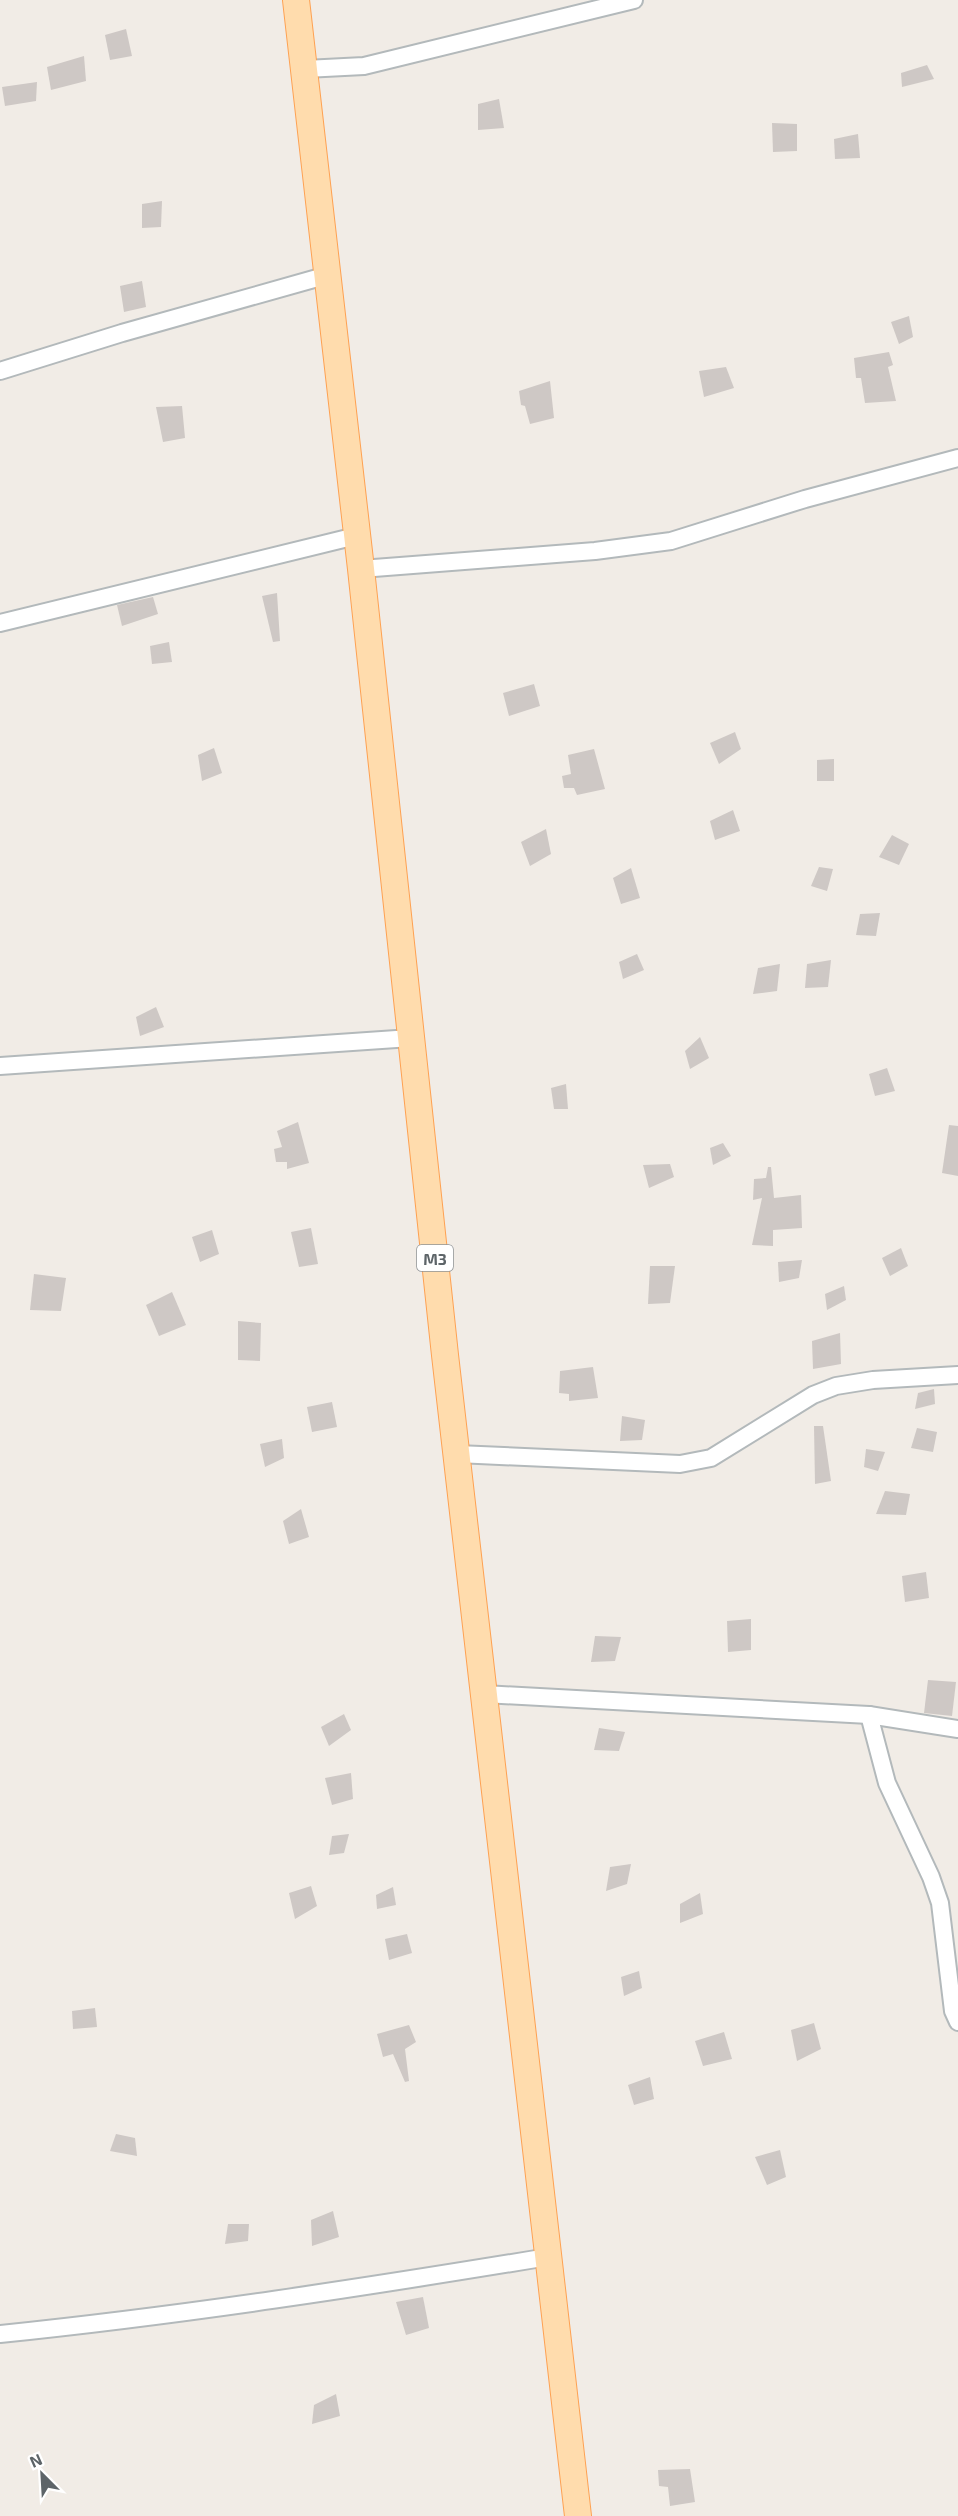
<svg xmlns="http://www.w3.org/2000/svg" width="958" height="2516" viewBox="0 0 958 2516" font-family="'Exo 2',sans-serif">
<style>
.building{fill:#cec8c5}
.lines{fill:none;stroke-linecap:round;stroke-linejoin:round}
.street-casing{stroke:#b3b9bb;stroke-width:20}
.primary-casing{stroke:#fea152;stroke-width:28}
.street{stroke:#fff;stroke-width:16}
.primary{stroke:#ffdcad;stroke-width:26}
.labels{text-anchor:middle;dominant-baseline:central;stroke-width:4.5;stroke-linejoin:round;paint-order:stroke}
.shield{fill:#fff;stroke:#8e9295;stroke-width:1.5}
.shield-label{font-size:16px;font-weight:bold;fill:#5d6468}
</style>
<rect width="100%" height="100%" fill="#f1ece6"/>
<g class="building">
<polygon points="126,29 132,56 110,60 105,35"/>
<polygon points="84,56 86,81 51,90 47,67"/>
<polygon points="927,65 934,79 902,87 901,73"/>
<polygon points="37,82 36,101 5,106 2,87"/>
<polygon points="499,99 504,128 478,130 478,104"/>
<polygon points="772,123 797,124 797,151 773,152"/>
<polygon points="858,134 860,158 835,159 834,139"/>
<polygon points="162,201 161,227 142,228 142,204"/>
<polygon points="142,281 146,307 124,312 120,286"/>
<polygon points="909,316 913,337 899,344 891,322"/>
<polygon points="889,352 893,365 888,367 896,401 865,403 861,378 856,378 854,358"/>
<polygon points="726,367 734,388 704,397 699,371"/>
<polygon points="550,381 554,418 530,424 525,406 521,405 519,391"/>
<polygon points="182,406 185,438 163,442 156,407"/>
<polygon points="277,593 280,641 273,642 262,596"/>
<polygon points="153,597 158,614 122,626 117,605"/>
<polygon points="169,642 172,662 152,664 150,646"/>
<polygon points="534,684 540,706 509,716 503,693"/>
<polygon points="735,732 741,749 719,764 710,743"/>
<polygon points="214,748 222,773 202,781 198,755"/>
<polygon points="594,749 605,789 577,795 574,788 564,788 562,776 571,774 568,755"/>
<polygon points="834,759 834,781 817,781 817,760"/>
<polygon points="733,810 740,831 715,840 710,821"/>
<polygon points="546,829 551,854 530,866 521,842"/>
<polygon points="892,835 909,844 899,865 879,857"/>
<polygon points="819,867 833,869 827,891 811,886"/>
<polygon points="631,868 640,898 621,904 613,878"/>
<polygon points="880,913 876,936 856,935 860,914"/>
<polygon points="637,954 644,970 623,979 619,962"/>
<polygon points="831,960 828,987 805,988 807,964"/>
<polygon points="780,964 777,991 753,994 758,968"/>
<polygon points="156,1007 164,1027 140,1036 136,1017"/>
<polygon points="700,1037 709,1058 690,1069 685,1051"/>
<polygon points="887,1068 895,1091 875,1096 869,1074"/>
<polygon points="566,1084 568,1109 554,1109 551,1088"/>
<polygon points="298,1122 309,1163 287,1169 287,1162 276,1162 274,1149 282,1147 277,1131"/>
<polygon points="949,1125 958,1126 958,1176 942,1173"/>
<polygon points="723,1143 731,1156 713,1165 710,1148"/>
<polygon points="670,1164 674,1177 649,1188 643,1165"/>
<polygon points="768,1167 771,1167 774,1198 801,1195 802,1228 773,1230 773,1246 752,1245 762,1198 753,1200 754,1179 766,1178"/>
<polygon points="311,1228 318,1264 299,1267 291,1232"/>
<polygon points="212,1230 219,1254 200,1262 192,1237"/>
<polygon points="901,1248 908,1266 890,1276 882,1258"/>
<polygon points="802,1260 799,1278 779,1282 778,1262"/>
<polygon points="650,1266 675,1266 670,1303 648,1304"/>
<polygon points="34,1274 66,1278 61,1311 30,1310"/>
<polygon points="844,1286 846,1300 827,1310 825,1294"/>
<polygon points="172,1292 186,1325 159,1336 146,1305"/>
<polygon points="238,1321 261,1323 260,1361 238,1360"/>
<polygon points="840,1333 841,1364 813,1369 812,1341"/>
<polygon points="593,1367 598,1398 569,1401 569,1394 559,1393 560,1371"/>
<polygon points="934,1389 935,1404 915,1409 918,1393"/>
<polygon points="332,1402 337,1427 312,1432 307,1407"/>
<polygon points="622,1416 645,1420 642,1440 620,1441"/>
<polygon points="814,1426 823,1426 831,1481 815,1484"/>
<polygon points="917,1428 937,1432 933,1452 911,1448"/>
<polygon points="282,1439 284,1458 265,1467 260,1444"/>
<polygon points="866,1449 885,1452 878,1471 864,1467"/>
<polygon points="885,1491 910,1494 906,1515 876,1514"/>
<polygon points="301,1509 309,1537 289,1544 283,1521"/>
<polygon points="926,1572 929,1598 905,1602 902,1576"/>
<polygon points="751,1619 751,1650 728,1652 727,1621"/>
<polygon points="595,1636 621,1637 615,1661 591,1662"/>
<polygon points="928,1680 956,1682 952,1716 924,1713"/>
<polygon points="344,1714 351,1730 329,1746 321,1727"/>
<polygon points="599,1728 625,1732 619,1751 594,1750"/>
<polygon points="351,1773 353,1799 332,1805 325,1778"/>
<polygon points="349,1834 344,1853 329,1855 332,1836"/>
<polygon points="631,1864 627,1884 606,1891 610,1867"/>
<polygon points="311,1886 317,1906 295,1919 289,1893"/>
<polygon points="393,1887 396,1905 377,1909 376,1895"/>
<polygon points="700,1893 703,1914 680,1923 680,1904"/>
<polygon points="407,1934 412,1953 389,1960 385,1939"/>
<polygon points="639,1971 642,1988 624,1996 621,1977"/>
<polygon points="95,2008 97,2027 73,2029 72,2011"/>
<polygon points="814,2023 821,2049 797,2061 791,2030"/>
<polygon points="409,2025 416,2042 405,2049 409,2081 405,2082 393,2054 383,2057 377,2034"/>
<polygon points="724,2032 732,2059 703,2066 695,2041"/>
<polygon points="650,2077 654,2099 634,2105 628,2085"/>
<polygon points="116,2134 135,2138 137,2156 110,2151"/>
<polygon points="780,2150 786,2177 767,2185 755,2157"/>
<polygon points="333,2211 339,2237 312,2246 311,2220"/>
<polygon points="228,2224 249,2224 248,2241 225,2244"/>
<polygon points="423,2297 429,2328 406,2335 396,2302"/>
<polygon points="336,2394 340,2416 312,2424 314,2405"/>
<polygon points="690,2469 695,2502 670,2506 668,2487 659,2486 658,2470"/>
</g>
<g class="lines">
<defs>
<g id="street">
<polyline points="305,69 364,66 634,0"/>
<polyline points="0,371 122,333 328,275"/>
<polyline points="361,569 595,551 671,541 805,499 958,458"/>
<polyline points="0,623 356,536"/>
<polyline points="0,1066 411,1038"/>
<polyline points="457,1454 680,1464 711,1458 813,1395 836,1386 873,1380 958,1375"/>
<polyline points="484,1694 869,1715 958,1729"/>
<polyline points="869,1715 887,1783 931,1877 940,1903 953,2011 958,2022"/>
<path d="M 0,2334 C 184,2315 366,2287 548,2257"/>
</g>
<polyline id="primary" points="296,0 361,569 445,1355 578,2516"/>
</defs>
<use href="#street" class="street-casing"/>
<use href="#primary" class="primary-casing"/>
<use href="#street" class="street"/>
<use href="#primary" class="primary"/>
</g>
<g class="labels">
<rect class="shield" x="417" y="1245" width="36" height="26" rx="4.5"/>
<g class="shield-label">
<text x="435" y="1258">M3</text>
</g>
</g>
<g transform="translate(42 2474) rotate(336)" stroke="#ffffff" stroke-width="4.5" paint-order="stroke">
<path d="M0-4.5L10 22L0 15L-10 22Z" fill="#5d6468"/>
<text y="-9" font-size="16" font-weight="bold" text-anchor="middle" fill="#5d6468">N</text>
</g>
</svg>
